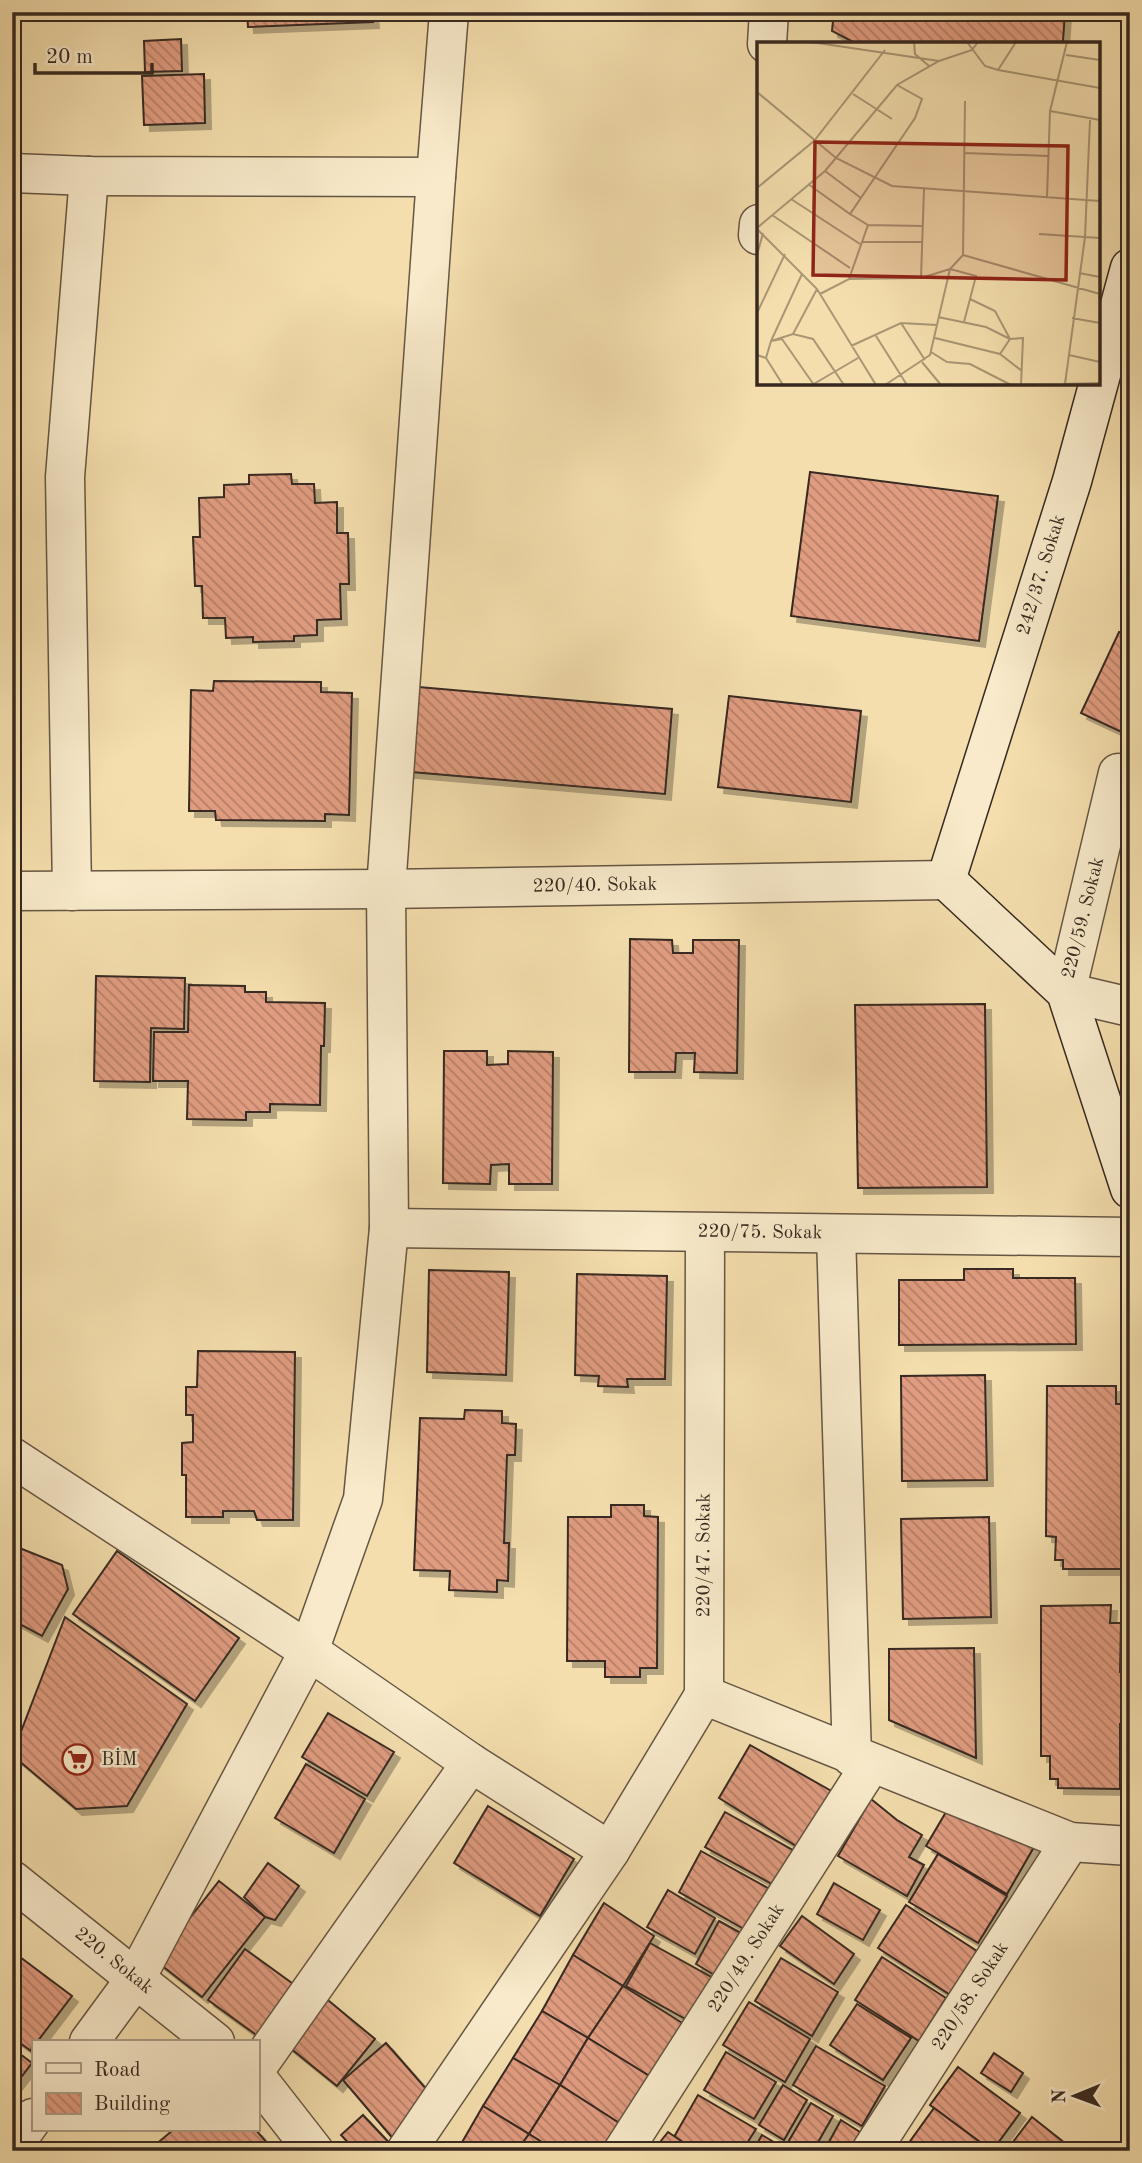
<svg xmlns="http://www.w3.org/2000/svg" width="1142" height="2163" viewBox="0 0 1142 2163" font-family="'Old Standard TT',serif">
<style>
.building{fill:url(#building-back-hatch);stroke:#372920;stroke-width:2;filter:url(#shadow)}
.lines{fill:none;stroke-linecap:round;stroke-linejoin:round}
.street-casing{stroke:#665643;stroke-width:41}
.secondary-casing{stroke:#372920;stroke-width:41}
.street{stroke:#f8eaca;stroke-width:38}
.secondary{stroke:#f8eaca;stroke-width:38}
.labels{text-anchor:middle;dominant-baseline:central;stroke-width:5;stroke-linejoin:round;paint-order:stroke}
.street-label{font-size:19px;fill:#372920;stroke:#f8eaca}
.poi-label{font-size:19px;fill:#372920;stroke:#f8eaca;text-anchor:start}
.inset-road{fill:none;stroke:#a89675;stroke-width:2}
.view{fill:#8f2418;fill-opacity:0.15;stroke:#8f2418;stroke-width:3.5}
.inset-edge{fill:none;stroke:#372920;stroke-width:3.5}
</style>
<defs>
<pattern id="building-back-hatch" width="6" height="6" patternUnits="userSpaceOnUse" patternTransform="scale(1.75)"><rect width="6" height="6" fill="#e09c80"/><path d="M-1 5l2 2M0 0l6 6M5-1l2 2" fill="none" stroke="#b67f68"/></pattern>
<filter id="shadow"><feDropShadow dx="6" dy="6" stdDeviation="0" flood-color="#0004"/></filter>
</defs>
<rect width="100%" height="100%" fill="#f4dead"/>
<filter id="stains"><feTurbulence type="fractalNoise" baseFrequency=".00286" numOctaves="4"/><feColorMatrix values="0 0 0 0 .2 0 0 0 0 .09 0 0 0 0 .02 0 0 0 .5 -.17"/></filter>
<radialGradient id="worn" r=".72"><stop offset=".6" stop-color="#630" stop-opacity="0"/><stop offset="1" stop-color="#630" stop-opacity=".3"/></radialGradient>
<g class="building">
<polygon points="247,12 372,12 373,22 248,27"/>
<polygon points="834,12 1065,12 1063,41 1058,44 857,44 832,31"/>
<polygon points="181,39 182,71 145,72 144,41"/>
<polygon points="204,74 205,123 144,125 142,76"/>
<polygon points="810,472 998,496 979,641 791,616"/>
<polygon points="291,474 292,484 314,484 315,503 337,502 337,533 348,533 349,584 340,584 341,619 317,620 317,635 294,636 294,641 253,642 253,637 226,638 225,618 203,618 202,586 195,586 193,537 200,537 199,498 224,497 224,485 249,484 249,475"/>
<polygon points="1119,632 1130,637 1130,736 1081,713"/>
<polygon points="214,681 321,682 321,692 352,693 349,815 325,814 325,821 216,820 215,811 189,811 191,690 213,691"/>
<polygon points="407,686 672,709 665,794 400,771"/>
<polygon points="729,696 861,711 851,802 718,787"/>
<polygon points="630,939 672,940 673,953 693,953 693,940 739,940 737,1073 694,1072 695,1053 676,1053 675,1072 629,1072"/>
<polygon points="96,976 185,978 184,1029 151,1028 150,1082 94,1081"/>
<polygon points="189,985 245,986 245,992 266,992 266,1002 325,1003 324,1046 321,1046 320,1105 270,1104 270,1112 246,1112 246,1120 187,1119 188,1081 153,1081 154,1032 188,1032"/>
<polygon points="985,1004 987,1187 858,1188 855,1005"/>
<polygon points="444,1051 487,1051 487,1065 508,1064 508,1051 553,1052 552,1184 509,1184 509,1164 491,1165 490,1184 443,1183"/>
<polygon points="964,1269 1013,1269 1013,1278 1075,1278 1076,1344 899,1345 899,1280 964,1280"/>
<polygon points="429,1270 509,1272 506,1375 427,1372"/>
<polygon points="577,1274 667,1276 665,1379 627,1379 628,1387 598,1386 599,1376 575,1375"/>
<polygon points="198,1351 295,1352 293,1520 257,1520 254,1511 223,1511 223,1517 186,1517 186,1475 182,1475 182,1443 193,1442 193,1415 186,1415 186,1387 197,1387"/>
<polygon points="985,1375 987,1480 902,1481 901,1376"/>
<polygon points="1047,1386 1116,1386 1116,1404 1125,1404 1126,1452 1130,1452 1130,1504 1125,1504 1125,1569 1063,1569 1063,1560 1055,1560 1056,1537 1046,1536"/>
<polygon points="465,1410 502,1411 502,1423 516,1424 515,1455 507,1455 504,1543 509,1543 508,1581 497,1580 497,1592 449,1590 450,1571 414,1570 420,1418 464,1419"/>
<polygon points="611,1505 644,1505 644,1516 658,1517 657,1668 640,1668 640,1677 605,1677 605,1661 567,1661 568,1517 611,1517"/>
<polygon points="989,1517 991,1617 903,1619 901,1519"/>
<polygon points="12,1545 62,1565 68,1589 42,1636 12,1620"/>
<polygon points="117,1551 239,1638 195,1701 73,1614"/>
<polygon points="1111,1605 1110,1623 1121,1623 1120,1672 1127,1672 1127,1724 1120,1724 1120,1789 1058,1788 1058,1779 1050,1779 1050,1756 1041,1756 1041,1606"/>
<polygon points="65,1617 187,1704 127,1806 76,1809 12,1755"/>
<polygon points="974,1648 976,1758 889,1720 889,1649"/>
<polygon points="328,1713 394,1752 367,1796 302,1757"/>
<polygon points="750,1745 835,1793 801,1849 719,1798"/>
<polygon points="306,1764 365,1799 334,1853 275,1818"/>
<polygon points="871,1799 897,1820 922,1835 909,1857 924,1865 907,1896 838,1856"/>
<polygon points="488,1806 574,1859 540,1916 454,1863"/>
<polygon points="725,1812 798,1853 779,1888 705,1847"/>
<polygon points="946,1812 1034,1847 1007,1894 926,1846"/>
<polygon points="701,1851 775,1892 751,1933 679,1892"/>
<polygon points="938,1854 1007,1896 978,1943 909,1902"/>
<polygon points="268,1863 299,1886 275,1920 265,1917 244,1897"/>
<polygon points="219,1881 265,1917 202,1997 156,1961"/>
<polygon points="834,1883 880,1910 863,1940 817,1914"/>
<polygon points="668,1890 715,1918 695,1954 647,1927"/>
<polygon points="604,1903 654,1936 623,1986 573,1955"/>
<polygon points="906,1905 980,1953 952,1996 878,1948"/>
<polygon points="802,1916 854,1954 834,1984 780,1946"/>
<polygon points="719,1921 750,1938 726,1982 696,1964"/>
<polygon points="650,1943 722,1983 698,2026 626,1986"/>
<polygon points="245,1949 296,1986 259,2037 208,2000"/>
<polygon points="12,1951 72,1996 37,2042 33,2042 31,2051 12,2037"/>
<polygon points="573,1955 623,1986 588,2038 542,2011"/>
<polygon points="882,1957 946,1998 919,2041 855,2000"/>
<polygon points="781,1958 838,1992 812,2036 755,2001"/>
<polygon points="623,1986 692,2029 659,2082 588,2038"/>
<polygon points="323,1996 375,2039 337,2086 284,2043"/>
<polygon points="749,2002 810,2039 785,2082 723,2045"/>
<polygon points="857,2004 911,2038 883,2080 830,2045"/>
<polygon points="542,2011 588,2038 560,2085 513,2058"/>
<polygon points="588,2038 659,2082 630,2130 560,2085"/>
<polygon points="386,2043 428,2091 395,2141 343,2080"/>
<polygon points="816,2046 885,2086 862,2126 793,2085"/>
<polygon points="12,2048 32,2063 12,2089"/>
<polygon points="726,2052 776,2082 754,2119 704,2090"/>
<polygon points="994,2053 1023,2073 1011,2092 981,2073"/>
<polygon points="513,2058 560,2085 529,2134 483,2106"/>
<polygon points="958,2067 1020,2113 992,2151 930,2105"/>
<polygon points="560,2085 630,2130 618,2151 556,2151 529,2134"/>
<polygon points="783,2085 807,2100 784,2140 759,2125"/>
<polygon points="698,2095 756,2129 742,2151 698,2151 674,2137"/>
<polygon points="811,2103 833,2116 813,2151 799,2151 787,2144"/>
<polygon points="483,2106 529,2134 517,2151 457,2151"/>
<polygon points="934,2108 992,2151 903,2151"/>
<polygon points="363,2115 396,2150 395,2151 356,2151 341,2135"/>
<polygon points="1032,2117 1075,2151 1006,2151"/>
<polygon points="841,2120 860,2132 849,2151 824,2151"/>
<polygon points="173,2130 256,2130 274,2151 148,2151"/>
<polygon points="668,2132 696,2151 653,2151"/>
<polygon points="529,2134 556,2151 517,2151"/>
<polygon points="762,2135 789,2151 753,2151"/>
</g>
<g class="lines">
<defs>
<g id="street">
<polyline points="767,44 769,12"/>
<polyline points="12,173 89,176 436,177"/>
<polyline points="758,235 759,224"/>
<polyline points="1130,775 1118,773 1066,992 1130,1007"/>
<path id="s1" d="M 12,891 L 386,889 L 946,880"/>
<polyline points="72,891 65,477 89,176"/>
<path id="s2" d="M 389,1228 L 1130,1237"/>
<polyline points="836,1234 852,1757"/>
<polyline points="12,1457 309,1651 471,1763 610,1851 406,2151"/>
<polyline points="704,1695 1070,1842 1130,1846"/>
<path id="s3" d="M 610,1851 L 704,1695 L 705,1233"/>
<path id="s4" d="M 12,1880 L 215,2042"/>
<polyline points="89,2042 136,1978 309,1651 363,1499 389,1228 386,889 436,177 449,12"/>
<polyline points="257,2067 471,1763"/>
<polyline points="257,2078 314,2151"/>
<polyline points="12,2147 33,2118"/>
<path id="s5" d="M 623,2151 L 871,1764"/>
<path id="s6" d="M 871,2151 L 1070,1842"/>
</g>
<polyline id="secondary" points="1130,268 1072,481 946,880 1066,992 1130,1189"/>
</defs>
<use href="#street" class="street-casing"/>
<use href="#secondary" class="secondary-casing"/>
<use href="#street" class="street"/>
<use href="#secondary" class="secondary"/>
</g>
<defs>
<symbol id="supermarket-ring" viewBox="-11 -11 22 22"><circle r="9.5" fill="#f8eaca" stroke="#8f2418" stroke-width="1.5"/><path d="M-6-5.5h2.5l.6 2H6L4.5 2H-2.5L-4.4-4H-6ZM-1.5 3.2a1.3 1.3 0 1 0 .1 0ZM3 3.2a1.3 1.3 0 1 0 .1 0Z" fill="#8f2418"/></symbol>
</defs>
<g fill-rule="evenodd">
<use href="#supermarket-ring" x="60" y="1742" width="35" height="35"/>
</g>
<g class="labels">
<g class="street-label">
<text transform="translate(1042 575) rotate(-73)">242/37. Sokak</text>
<text stroke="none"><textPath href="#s1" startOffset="583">220/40. Sokak</textPath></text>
<text transform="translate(1084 918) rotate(-76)">220/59. Sokak</text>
<text stroke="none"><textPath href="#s2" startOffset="371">220/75. Sokak</textPath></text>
<text stroke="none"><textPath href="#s3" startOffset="322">220/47. Sokak</textPath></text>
<text stroke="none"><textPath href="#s5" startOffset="229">220/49. Sokak</textPath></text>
<text stroke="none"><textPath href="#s4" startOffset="130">220. Sokak</textPath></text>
<text stroke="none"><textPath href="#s6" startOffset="184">220/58. Sokak</textPath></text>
</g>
<g class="poi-label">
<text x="101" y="1760">BİM</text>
</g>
</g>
<g transform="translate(757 42)">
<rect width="343" height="343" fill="#f4dead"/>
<path class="inset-road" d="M 54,0 L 182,19M 157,0 L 158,12 L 172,24M 210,0 L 228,24 L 241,28 L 343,46M 309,13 L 343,18M 241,28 L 259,0M 0,50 L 79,116 L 135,144 L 343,159M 96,52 L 135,77M 293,69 L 343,78M 207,111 L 291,114M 68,129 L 104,156M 51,142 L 93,172 L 158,76 L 165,57 L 140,43M 0,146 L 57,99 L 128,8M 290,155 L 293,69 L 310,0M 34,157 L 103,202M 93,172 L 111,183 L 166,184M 15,173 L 93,226M 0,186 L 68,129 L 140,43 L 182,19 L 215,8 L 221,0M 0,187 L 60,247 L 119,343M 282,192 L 343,196M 104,200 L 165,200M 0,213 L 6,191M 206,213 L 343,252M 193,227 L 219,234 L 207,280M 322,231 L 343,235M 164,236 L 167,147M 92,237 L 111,183M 63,252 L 92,237 L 164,236 L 193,227M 213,257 L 238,269 L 253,297 L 266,296 L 264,343M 0,271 L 28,212M 181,275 L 229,285 L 253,297 L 243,312M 315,276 L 343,281M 144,281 L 180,283M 36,292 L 60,247M 119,294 L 150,343M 178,296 L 243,312 L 265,329M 14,299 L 36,292 L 56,297 L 87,343M 14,299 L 45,232M 94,304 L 144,281 L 168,318M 174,310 L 190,320 L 213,322 L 254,343M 0,313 L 9,316 L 26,343M 312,313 L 343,320M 9,316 L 14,299 L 25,297 L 57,343M 165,320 L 184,343M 306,342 L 343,341M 308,342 L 328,195 L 333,78M 55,343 L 101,316M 128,343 L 173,313 L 193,227 L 206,213 L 208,59"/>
<path class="view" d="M 58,100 L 311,104 L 309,238 L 56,233 Z"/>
<rect width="343" height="343" class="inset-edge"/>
</g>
<rect width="1142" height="2163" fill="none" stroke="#f4dead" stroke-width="42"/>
<rect x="14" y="14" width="1114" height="2135" fill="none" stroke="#372920" stroke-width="3.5"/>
<rect x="21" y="21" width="1100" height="2121" fill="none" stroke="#372920" stroke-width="2"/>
<rect x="32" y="2040" width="228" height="91" fill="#f8eaca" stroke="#ab9d86" stroke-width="2"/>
<rect x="46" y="2063" width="35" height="10" fill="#f8eaca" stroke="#ab9d86" stroke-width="2"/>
<text x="94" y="2076" font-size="21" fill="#372920">Road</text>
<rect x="46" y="2093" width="35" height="21" fill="url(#building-back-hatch)" stroke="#ab9d86" stroke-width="2"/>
<text x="94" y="2110" font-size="21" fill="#372920">Building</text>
<g transform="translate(1075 2096) rotate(269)" stroke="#f8eaca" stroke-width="5" paint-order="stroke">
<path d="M0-5L12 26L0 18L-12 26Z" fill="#372920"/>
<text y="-10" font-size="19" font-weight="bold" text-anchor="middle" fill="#372920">N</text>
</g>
<path d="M35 63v10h117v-10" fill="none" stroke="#372920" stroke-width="3.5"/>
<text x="46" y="63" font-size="21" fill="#372920" stroke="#f8eaca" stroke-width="5" paint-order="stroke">20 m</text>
<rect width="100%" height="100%" filter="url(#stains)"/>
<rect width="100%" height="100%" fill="url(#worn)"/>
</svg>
